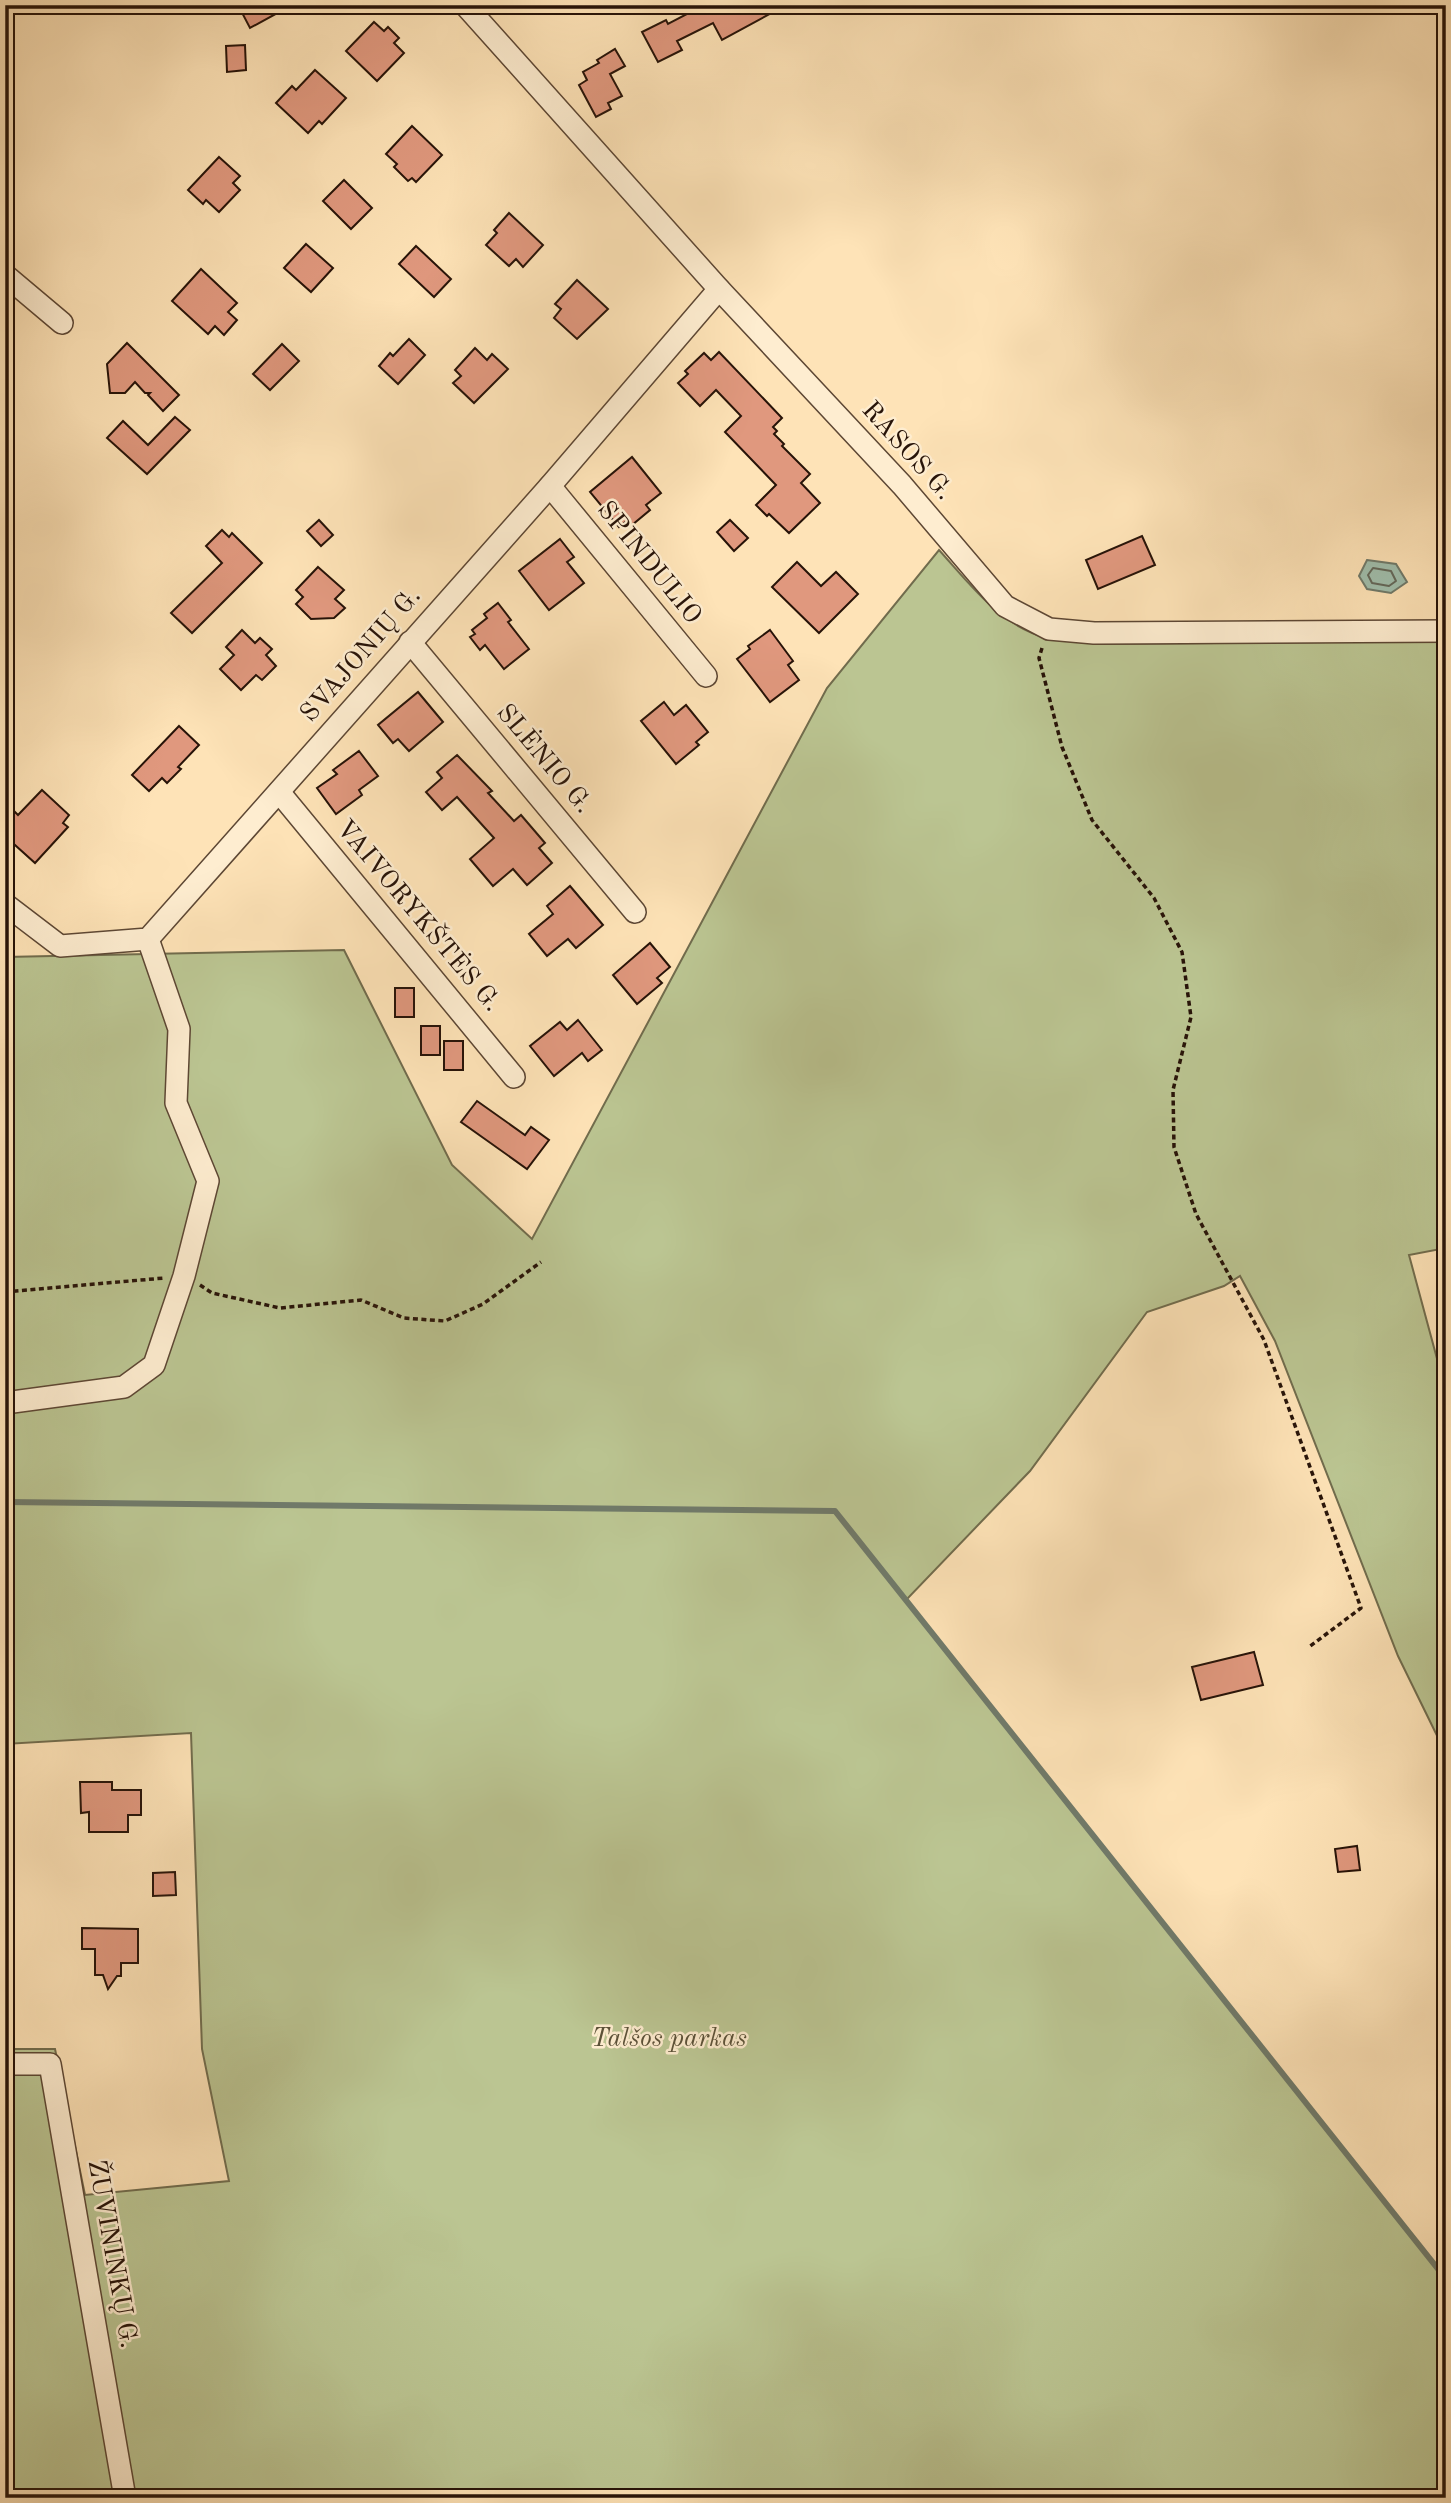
<svg xmlns="http://www.w3.org/2000/svg" width="1451" height="2503" viewBox="0 0 1451 2503" font-family="'Old Standard TT',serif">
<style>
.green{fill:#bbc592;stroke:#716c4d;stroke-width:2}
.water{fill:#a0beac;stroke:#707a6a;stroke-width:2}
.lines{fill:none;stroke-linecap:round;stroke-linejoin:round}
.shore{stroke:#64685a;stroke-width:2}
.stream{stroke:#707a6a;stroke-width:6}
.building{fill:#e0987e;stroke:#271308;stroke-width:2}
.minor-casing{stroke:#5d4734;stroke-width:24}
.path{stroke:#271308;stroke-width:3.5;stroke-dasharray:5 3.5;stroke-linecap:butt}
.minor{stroke:#feedd0;stroke-width:21}
.labels{text-anchor:middle;dominant-baseline:central;stroke-width:5;stroke-linejoin:round;paint-order:stroke}
.street-label{font-size:26px;fill:#271308;stroke:#feedd0}
.park-label{font-size:26px;font-style:italic;fill:#5b5138;stroke:#feedd0}
</style>
<rect width="100%" height="100%" fill="#fee3b7"/>
<filter id="stains"><feTurbulence type="fractalNoise" baseFrequency=".00286" numOctaves="4"/><feColorMatrix values="0 0 0 0 .2 0 0 0 0 .09 0 0 0 0 .02 0 0 0 .5 -.17"/></filter>
<radialGradient id="worn" r=".72"><stop offset=".6" stop-color="#630" stop-opacity="0"/><stop offset="1" stop-color="#630" stop-opacity=".3"/></radialGradient>
<path class="green" d="M 939,550 C 969,583 1002,628 1048,638 C 1066,642 1085,642 1103,644 L 1446,641 L 1446,1248 L 1409,1255 L 1446,1392 L 1446,1754 L 1398,1656 L 1275,1341 L 1240,1276 L 1224,1286 L 1147,1312 L 1030,1471 L 906,1600 L 1446,2279 L 1446,2498 L 5,2498 L 5,2049 L 55,2049 L 85,2195 L 229,2181 L 202,2049 L 191,1733 L 5,1744 L 5,957 L 344,950 L 452,1165 L 532,1239 L 827,688 Z"/>
<polygon class="water" points="1367,560 1396,564 1407,582 1391,593 1367,589 1359,576"/>
<g class="lines">
<polygon class="shore" points="1373,568 1391,571 1396,581 1389,586 1372,583 1368,575"/>
<polyline class="stream" points="5,1502 835,1511 1446,2279"/>
</g>
<g class="building">
<polygon points="238,5 292,5 250,28"/>
<polygon points="704,5 786,5 722,40 713,23 677,41 682,50 658,62 642,32 666,20 668,24"/>
<polygon points="374,22 384,31 388,27 399,38 394,43 404,53 377,81 346,51"/>
<polygon points="245,45 246,70 227,72 226,46"/>
<polygon points="615,49 625,66 610,74 622,96 608,103 611,109 596,117 579,85 587,80 583,72 599,63 597,60"/>
<polygon points="315,70 346,98 322,124 319,121 308,133 276,103 292,86 296,90"/>
<polygon points="412,126 442,155 416,182 412,178 408,181 394,167 397,164 386,154"/>
<polygon points="219,157 240,176 233,183 240,190 219,212 206,200 203,204 188,190"/>
<polygon points="344,180 372,208 351,229 323,201"/>
<polygon points="509,213 543,245 523,267 516,259 509,266 486,245 497,233 494,230"/>
<polygon points="306,244 333,268 311,292 284,268"/>
<polygon points="416,246 451,279 434,297 399,264"/>
<polygon points="201,269 237,303 228,312 237,320 224,335 215,326 208,334 172,301"/>
<polygon points="577,280 608,309 577,339 554,318 561,309 555,304"/>
<polygon points="409,339 425,355 398,384 379,366 390,353 393,356"/>
<polygon points="127,343 179,395 163,411 148,395 150,393 145,393 135,382 125,393 110,393 107,364"/>
<polygon points="282,344 299,361 270,390 253,374"/>
<polygon points="475,348 487,360 492,354 508,369 474,403 453,383 461,376 455,370"/>
<polygon points="719,352 782,418 773,427 777,431 774,434 784,444 782,446 810,474 801,483 820,503 789,533 769,514 767,516 756,505 776,485 725,432 741,416 716,390 700,406 678,383 688,374 685,371 704,353 711,360"/>
<polygon points="175,417 190,430 147,474 107,438 123,421 148,445"/>
<polygon points="632,457 661,493 646,505 650,510 632,525 628,520 619,527 590,492"/>
<polygon points="319,520 333,535 321,546 307,531"/>
<polygon points="730,520 748,538 734,551 717,532"/>
<polygon points="222,530 229,537 232,533 262,563 192,633 171,613 222,563 206,546"/>
<polygon points="1142,536 1155,565 1098,589 1086,560"/>
<polygon points="560,539 574,557 567,562 584,583 549,610 519,571"/>
<polygon points="797,562 821,586 836,572 858,594 819,633 772,587"/>
<polygon points="318,567 344,590 335,599 345,608 334,618 311,619 296,604 303,597 296,590"/>
<polygon points="498,603 511,620 508,622 529,649 504,669 485,645 480,650 470,637 475,634 472,630 487,618 484,614"/>
<polygon points="242,630 255,643 260,638 272,649 266,655 276,666 262,680 256,675 241,690 220,669 234,655 226,647"/>
<polygon points="770,630 793,661 788,665 799,680 770,702 737,659 750,649 748,646"/>
<polygon points="418,692 443,722 409,751 398,739 393,743 378,725"/>
<polygon points="664,702 674,715 686,705 708,732 696,742 699,745 676,764 641,721"/>
<polygon points="179,726 199,745 178,767 181,769 167,783 162,778 149,791 132,775"/>
<polygon points="359,751 378,776 359,790 362,795 336,814 317,788 337,774 333,770"/>
<polygon points="457,755 492,791 488,793 514,821 521,815 545,843 539,848 552,863 527,885 513,869 493,886 470,859 494,838 457,797 442,810 426,792 442,778 437,772"/>
<polygon points="42,790 69,815 63,823 68,827 35,863 5,836 5,823 15,812 18,815"/>
<polygon points="570,886 603,925 576,948 568,939 547,956 529,934 553,914 547,906"/>
<polygon points="650,943 670,967 657,978 662,983 637,1004 613,975"/>
<rect x="395" y="988" width="19" height="29"/>
<polygon points="578,1020 602,1050 588,1061 582,1053 554,1076 530,1046 560,1022 567,1030"/>
<rect x="421" y="1026" width="19" height="29"/>
<rect x="444" y="1041" width="19" height="29"/>
<polygon points="477,1101 525,1135 531,1127 549,1140 527,1169 461,1122"/>
<polygon points="1254,1652 1263,1685 1201,1700 1192,1667"/>
<polygon points="80,1782 112,1782 112,1790 141,1790 141,1815 128,1815 128,1832 89,1832 89,1812 81,1813"/>
<polygon points="1357,1846 1360,1870 1338,1872 1335,1849"/>
<polygon points="175,1872 176,1895 153,1896 153,1873"/>
<polygon points="82,1928 138,1929 138,1963 121,1963 121,1976 117,1976 108,1989 103,1975 95,1975 95,1949 82,1949"/>
</g>
<g class="lines">
<defs>
<g id="minor">
<polyline points="465,5 719,289 902,485 1005,606 1049,629 1094,633 1446,631"/>
<polyline points="5,275 62,323"/>
<polyline points="550,486 706,676"/>
<polyline points="410,642 635,912"/>
<polyline points="279,792 514,1077"/>
<polyline points="5,904 60,946 148,939 550,486 719,289"/>
<polyline points="5,1403 124,1387 154,1365 184,1276 208,1181 176,1103 179,1029 148,939"/>
<polyline points="5,2064 50,2064 125,2498"/>
</g>
</defs>
<use href="#minor" class="minor-casing"/>
<g class="path">
<polyline points="1042,648 1039,658 1062,747 1092,820 1154,898 1182,952 1191,1017 1173,1090 1174,1147 1196,1214 1264,1340 1361,1608 1309,1647"/>
<polyline points="200,1285 212,1293 280,1308 361,1300 404,1318 445,1321 483,1304 541,1262"/>
<polyline points="5,1292 164,1278"/>
</g>
<use href="#minor" class="minor"/>
</g>
<g class="labels">
<g class="street-label">
<text transform="translate(907 451) rotate(48)">RASOS G.</text>
<text transform="translate(649 563) rotate(51)">SPINDULIO</text>
<text transform="translate(361 655) rotate(-49)">SVAJONIŲ G.</text>
<text transform="translate(544 759) rotate(50)">SLĖNIO G.</text>
<text transform="translate(418 916) rotate(50)">VAIVORYKŠTĖS G.</text>
<text transform="translate(112 2254) rotate(80)">ŽUVININKŲ G.</text>
</g>
<g class="park-label">
<text x="669" y="2039">Talšos parkas</text>
</g>
</g>
<rect width="1451" height="2503" fill="none" stroke="#fee3b7" stroke-width="28"/>
<rect x="7" y="7" width="1437" height="2489" fill="none" stroke="#271308" stroke-width="3.5"/>
<rect x="14" y="14" width="1423" height="2475" fill="none" stroke="#271308" stroke-width="2"/>
<rect width="100%" height="100%" filter="url(#stains)"/>
<rect width="100%" height="100%" fill="url(#worn)"/>
</svg>
